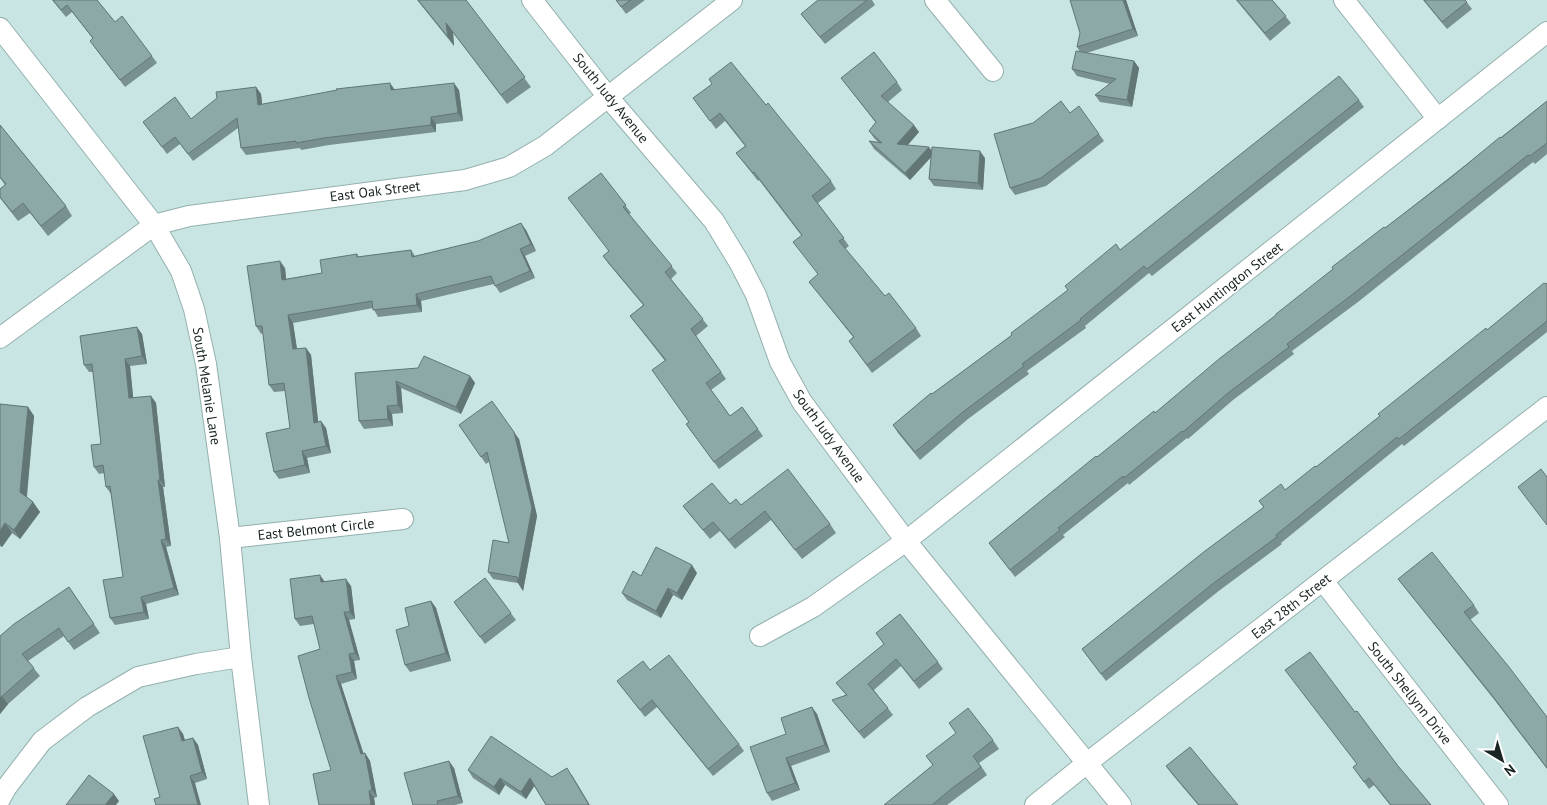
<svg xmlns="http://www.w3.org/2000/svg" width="1547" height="805" viewBox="0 0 1547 805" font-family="'PT Sans',sans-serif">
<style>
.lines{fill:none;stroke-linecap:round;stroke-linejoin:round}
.street-casing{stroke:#93b0ae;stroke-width:22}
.street{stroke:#fff;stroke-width:20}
.wall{fill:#789190}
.shaded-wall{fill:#627675}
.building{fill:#8ca9a7;stroke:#627675}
.labels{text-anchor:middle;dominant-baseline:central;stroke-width:4;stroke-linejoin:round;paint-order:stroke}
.street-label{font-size:14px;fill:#192424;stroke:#fff}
</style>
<rect width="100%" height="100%" fill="#c8e5e3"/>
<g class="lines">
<defs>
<g id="street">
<polyline points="532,0 608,97 714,221 739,262 756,295 780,362 802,402 906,541 1121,805"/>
<polyline points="935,0 993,71"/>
<polyline points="1344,0 1438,119"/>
<polyline points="0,28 154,225 181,271 194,309 206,364 230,538 241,657 259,805"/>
<polyline points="0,338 154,225 189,216 465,180 509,167 545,146 732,0"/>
<polyline points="230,538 403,519"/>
<polyline points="1323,581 1498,805"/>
<polyline points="760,636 813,607 906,541 1547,32"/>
<polyline points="0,799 6,788 42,741 87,707 138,677 196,664 241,657"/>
<polyline points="1035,805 1087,763 1547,407"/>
</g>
</defs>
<use href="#street" class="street-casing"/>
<use href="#street" class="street"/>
</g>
<g class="wall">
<polygon points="52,0 97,0 115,22 152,56 157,63 125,87 95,48 93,39 72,12 66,17"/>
<polygon points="417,0 466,0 531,87 507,104 453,32 454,46"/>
<polygon points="616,0 645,0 626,14"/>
<polygon points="818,0 872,0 875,5 825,44 801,14"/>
<polygon points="1070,0 1126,0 1138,36 1087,53 1134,61 1139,68 1132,107 1100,102 1095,95 1110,84 1077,76 1072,69 1080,52 1077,47 1080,33"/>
<polygon points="1236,0 1272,0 1291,23 1270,41"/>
<polygon points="1423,0 1465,0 1472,9 1447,29"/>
<polygon points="841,78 897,82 902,90 888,102 919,132 908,145 932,151 985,158 983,190 934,186 929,179 931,157 910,180 874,149 869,141 878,142 874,138 869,131 876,123"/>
<polygon points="256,87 261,94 262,104 395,90 459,90 463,121 436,124 436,132 329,145 301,150 300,148 246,155 241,148 238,128 193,161 180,144 167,154 143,122 191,119"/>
<polygon points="693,98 766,105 831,181 836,189 818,203 849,246 845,249 885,296 916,328 921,336 872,373 849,341 853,337 809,282 818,275 801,235 759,180 758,181 736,153 745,146 725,121 716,129"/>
<polygon points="1359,100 1364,107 1152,276 1149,273 1085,326 1086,328 1027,371 1029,374 968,419 920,460 898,433 893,425 932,394 1012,335 1120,250"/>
<polygon points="1547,101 1547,154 1535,164 1533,162 1358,302 1292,351 1294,354 1233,400 1188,439 1187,438 1129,485 1128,483 1063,535 1065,537 1015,577 989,543 1097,457 1155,413 1385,228"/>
<polygon points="1070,113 1099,134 1104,141 1046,186 1015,195 1010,188 1033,123"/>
<polygon points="0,125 66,206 72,216 48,236 30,213 18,221 0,198 0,189 5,185 0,178"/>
<polygon points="601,173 631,213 629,214 677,273 671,279 708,326 696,336 726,379 711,390 730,416 742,407 763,436 719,469 686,424 689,422 665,361 630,316 643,305 608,263 603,256 608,252"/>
<polygon points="526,230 536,251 525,256 535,278 500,293 494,284 421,301 422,312 378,317 373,308 293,323 297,349 306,348 311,355 318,422 326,428 331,453 307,458 310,473 279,479 274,472 290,428 285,391 274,392 269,385 263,333 261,334 256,326 285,268 286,279 322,273 357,254 359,257 411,250 415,256"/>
<polygon points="1547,283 1547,332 1404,446 1402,444 1281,543 1282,544 1220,590 1106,681 1082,649 1264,508 1259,501 1285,490 1316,467 1487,330"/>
<polygon points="142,334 147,364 130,366 133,398 151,396 156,403 165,487 163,487 171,546 166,547 179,595 146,604 149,619 115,625 110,618 123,577 111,494 106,487 104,473 99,474 94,467 101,444 93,372 89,372 84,365"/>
<polygon points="355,373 470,376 475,383 461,414 401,388 403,413 392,414 393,426 364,429 359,421"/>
<polygon points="0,404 28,407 34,416 27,497 33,502 40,512 20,539 12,533 2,547 0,546"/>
<polygon points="459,425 519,439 537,516 523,591 518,583 493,579 488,572 509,543 490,461 486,464"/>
<polygon points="730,504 741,505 830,524 836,533 802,559 771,520 735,549 720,531 710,539 690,515 683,506"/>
<polygon points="697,573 682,600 673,595 661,618 627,600 622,593 641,576"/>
<polygon points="485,578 516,620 485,644 454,602"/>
<polygon points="1398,579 1474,605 1479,613 1470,620 1547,717 1547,769 1496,702"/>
<polygon points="324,581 351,586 355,619 349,620 360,660 354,661 357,679 341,684 363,754 365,753 370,761 377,797 374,798 375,805 319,805 331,770 320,649 314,624 300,626 295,619"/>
<polygon points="69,587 100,633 74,650 64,636 28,661 40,676 8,704 0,714 0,636"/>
<polygon points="431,601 436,608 451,661 410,672 405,665 409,626"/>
<polygon points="876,633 938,662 943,669 919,689 901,666 874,690 893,715 864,739 832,700 846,695 836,683 884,644"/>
<polygon points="650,670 739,744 744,751 713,776 657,707 645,717 617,681"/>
<polygon points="1355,712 1398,766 1431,805 1390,805 1374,785 1369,789 1353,767 1357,764"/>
<polygon points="817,714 830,752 791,766 800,790 772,801 767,793 786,734"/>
<polygon points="178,727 183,734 185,740 193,738 198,745 207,779 195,783 160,797"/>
<polygon points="993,740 999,749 979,763 987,775 947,805 884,805 933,765 926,756"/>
<polygon points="1166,766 1238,805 1198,805 1171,773"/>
<polygon points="454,768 463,803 455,805 413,805"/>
<polygon points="468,770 552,777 572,775 590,805 546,805 534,786 526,799 505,785 499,795 473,778"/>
</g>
<g class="shaded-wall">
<polygon points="1123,0 1126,0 1138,36 1133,29"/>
<polygon points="446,23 453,32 454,46 448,37"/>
<polygon points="1134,61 1139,68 1132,107 1127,100"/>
<polygon points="390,83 395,90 391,90"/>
<polygon points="454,83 459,90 463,121 458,113"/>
<polygon points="256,87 261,94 263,112 258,105"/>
<polygon points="431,117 436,124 436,132 431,125"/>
<polygon points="914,125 919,132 902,151 897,144"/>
<polygon points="929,147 934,154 910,180 905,173"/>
<polygon points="980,151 985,158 983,190 978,183"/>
<polygon points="521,223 526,230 536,251 531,244"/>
<polygon points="520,249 525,256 535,278 530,271"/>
<polygon points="280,261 285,268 287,287 282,280"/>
<polygon points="416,294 421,301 422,312 417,305"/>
<polygon points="288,315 293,323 298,356 293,349"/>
<polygon points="137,327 142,334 147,364 142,356"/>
<polygon points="306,348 311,355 319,430 314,423"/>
<polygon points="125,359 130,366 134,405 129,398"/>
<polygon points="470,376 475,383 461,414 456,407"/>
<polygon points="396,381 401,388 403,413 398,405"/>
<polygon points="151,396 156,403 165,487 160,480"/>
<polygon points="387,406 392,414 393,426 388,419"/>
<polygon points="28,407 34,416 26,502 20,492"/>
<polygon points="321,421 326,428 331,453 326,446"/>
<polygon points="514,432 519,439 537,516 523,591 518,583"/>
<polygon points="302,451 307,458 310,473 305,465"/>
<polygon points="158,480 163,487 171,546 166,539"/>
<polygon points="33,502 40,512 20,539 14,530"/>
<polygon points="5,523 12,533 2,547 0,544 0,531"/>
<polygon points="161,540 166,547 179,595 174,588"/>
<polygon points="692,565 697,573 682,600 677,593"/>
<polygon points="320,575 325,582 321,582"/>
<polygon points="346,579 351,586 355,619 350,612"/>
<polygon points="668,588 673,595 661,618 656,611"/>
<polygon points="141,597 146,604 149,619 144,612"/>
<polygon points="431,601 436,608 451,661 446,653"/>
<polygon points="344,612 349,620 360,660 355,653"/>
<polygon points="349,654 354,661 357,679 352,672"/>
<polygon points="336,676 341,684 366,761 361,754"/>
<polygon points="2,696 8,704 0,714 0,698"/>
<polygon points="812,707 817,714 830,752 825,745"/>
<polygon points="178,727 183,734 187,748 182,741"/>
<polygon points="193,738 198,745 207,779 202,772"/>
<polygon points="365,753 370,761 377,797 372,790"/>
<polygon points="786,758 791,766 800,790 795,783"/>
<polygon points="449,761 454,768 463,803 458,796"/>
<polygon points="190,776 195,783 201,805 198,805"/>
<polygon points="500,778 505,785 499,795 494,787"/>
<polygon points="530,778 535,785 526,799 521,792"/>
<polygon points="369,791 374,798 375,805 371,805"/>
<polygon points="114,794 119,801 116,805 105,805"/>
</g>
<g class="building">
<polygon points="53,0 97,0 115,22 122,16 152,56 120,80 90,41 93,38 67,5 61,10"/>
<polygon points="418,0 466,0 525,77 501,95 446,23 448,37"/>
<polygon points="616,0 631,0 621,7"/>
<polygon points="818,0 867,0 820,37 801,14"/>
<polygon points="1070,0 1123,0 1133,29 1077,47 1080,33"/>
<polygon points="1237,0 1272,0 1286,16 1265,33"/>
<polygon points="1424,0 1465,0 1467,2 1442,22"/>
<polygon points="1076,51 1134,61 1127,100 1095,95 1116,79 1072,69"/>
<polygon points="874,52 897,82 881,96 914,125 897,144 929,147 905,173 869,141 882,143 869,131 876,122 841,78"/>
<polygon points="731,62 766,105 768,103 831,181 812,196 844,238 839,241 885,296 889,293 916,328 867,365 849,341 854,337 809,282 818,274 793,242 802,235 754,172 753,173 736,153 746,146 720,113 710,121 693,98 712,84 709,79"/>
<polygon points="1339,76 1359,100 1147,269 1144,266 1080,319 1081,320 1022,364 1024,366 963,412 915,452 893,425 931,393 932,394 1012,335 1011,333 1068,290 1065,286 1116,244 1120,250"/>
<polygon points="390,83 391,90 454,83 458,113 431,117 431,125 324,138 296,143 296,141 241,148 237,118 188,154 175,137 162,147 143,122 175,97 191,119 217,98 216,92 256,87 258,105 337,90 336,89"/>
<polygon points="1061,101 1070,113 1079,106 1099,134 1041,178 1010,188 994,134 1033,123"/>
<polygon points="1547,101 1547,143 1530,156 1528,155 1353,294 1287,344 1289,347 1228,393 1183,432 1182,431 1124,478 1123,476 1058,528 1060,530 1010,570 989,543 1096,456 1097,457 1154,411 1155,413 1219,359 1276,315 1276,314 1333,269 1332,267 1384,227 1385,228 1454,175 1500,137 1501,138"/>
<polygon points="0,125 66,206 41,226 23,203 12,212 0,197 0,189 6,184 0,177"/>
<polygon points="932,147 980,151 978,183 929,179"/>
<polygon points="601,173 626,205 623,207 672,266 665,272 703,319 691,329 721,372 706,383 730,416 742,407 758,429 714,462 686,424 689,422 652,370 666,360 630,316 644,305 603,256 609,251 568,198"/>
<polygon points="521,223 531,244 520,249 530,271 495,286 491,276 416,294 417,305 373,310 372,301 288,315 293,349 306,348 314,423 321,421 326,446 302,451 305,465 274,472 266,433 290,428 284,383 269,385 262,326 256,326 247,266 280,261 282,280 322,273 320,260 357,254 357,257 411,250 412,257 478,241"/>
<polygon points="1544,283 1546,284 1547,283 1547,321 1399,439 1397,437 1276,535 1277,537 1215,582 1101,674 1082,649 1205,551 1264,507 1259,501 1281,484 1285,490 1315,466 1316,467 1380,416 1378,414 1486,328 1487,330"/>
<polygon points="137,327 142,356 125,359 129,398 151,396 160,480 158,480 166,539 161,540 174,588 141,597 144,612 110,618 103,580 123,577 110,486 106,487 103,465 94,467 91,445 101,444 92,364 84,365 80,336"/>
<polygon points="424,356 470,376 456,407 396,381 398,405 387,406 388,419 359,421 355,373 418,368"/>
<polygon points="492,401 514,432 532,508 518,583 517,577 488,572 493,540 509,543 487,452 481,457 459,425"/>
<polygon points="0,404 28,407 20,492 33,502 14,530 5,523 0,531"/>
<polygon points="788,469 830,524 795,550 765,511 729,540 713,522 703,530 683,506 712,483 730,504 736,499 741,505"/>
<polygon points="1541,469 1547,477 1547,525 1518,487"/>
<polygon points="656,547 692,565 677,593 668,588 656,611 622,593 633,571 641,576"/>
<polygon points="1432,552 1474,605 1464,612 1509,667 1547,717 1547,768 1491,694 1398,579"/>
<polygon points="320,575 321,582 346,579 350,612 344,612 355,653 349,654 352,672 336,676 361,754 365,753 372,790 369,791 371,805 319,805 313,774 331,770 309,698 298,656 320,649 312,616 295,619 290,579"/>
<polygon points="485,578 511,613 480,637 454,602"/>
<polygon points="69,587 94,624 68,642 59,628 22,654 34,668 0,698 0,636 14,624"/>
<polygon points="431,601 446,653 405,665 396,630 409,626 405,608"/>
<polygon points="900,614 938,662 914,681 896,659 868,684 888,708 859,732 832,700 847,695 836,683 884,644 876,633"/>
<polygon points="1310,652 1355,712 1357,711 1398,766 1431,805 1391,805 1369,778 1364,782 1353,767 1357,764 1285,670"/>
<polygon points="669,655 739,744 708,769 652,700 640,710 617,681 643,661 650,670"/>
<polygon points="812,707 825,745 786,758 795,783 767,793 750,747 786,734 781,718"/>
<polygon points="968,708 993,740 973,756 981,767 951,789 932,805 884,805 933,765 926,756 956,733 949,723"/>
<polygon points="178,727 182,741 193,738 202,772 190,776 198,805 156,805 154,799 160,797 143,736"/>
<polygon points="491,736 552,777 567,768 589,805 546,805 530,778 521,792 500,778 494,787 468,770"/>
<polygon points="1190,747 1238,805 1199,805 1166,766"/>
<polygon points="449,761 458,796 437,801 438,805 413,805 404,773"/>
<polygon points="89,775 114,794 105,805 66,805"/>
</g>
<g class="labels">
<g class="street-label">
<text transform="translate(611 98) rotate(51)">South Judy Avenue</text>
<text transform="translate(375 191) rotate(-7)">East Oak Street</text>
<text transform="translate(1227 287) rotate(-38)">East Huntington Street</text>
<text transform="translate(207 386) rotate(81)">South Melanie Lane</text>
<text transform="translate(829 436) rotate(54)">South Judy Avenue</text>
<text transform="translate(316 529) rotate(-6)">East Belmont Circle</text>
<text transform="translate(1291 606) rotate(-38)">East 28th Street</text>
<text transform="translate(1410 693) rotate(52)">South Shellynn Drive</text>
</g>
</g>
<g transform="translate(1502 760) rotate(142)" stroke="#ffffff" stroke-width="4" paint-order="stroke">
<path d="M0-4L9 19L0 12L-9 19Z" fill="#192424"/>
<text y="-8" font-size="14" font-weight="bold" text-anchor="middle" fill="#192424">N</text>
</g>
</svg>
